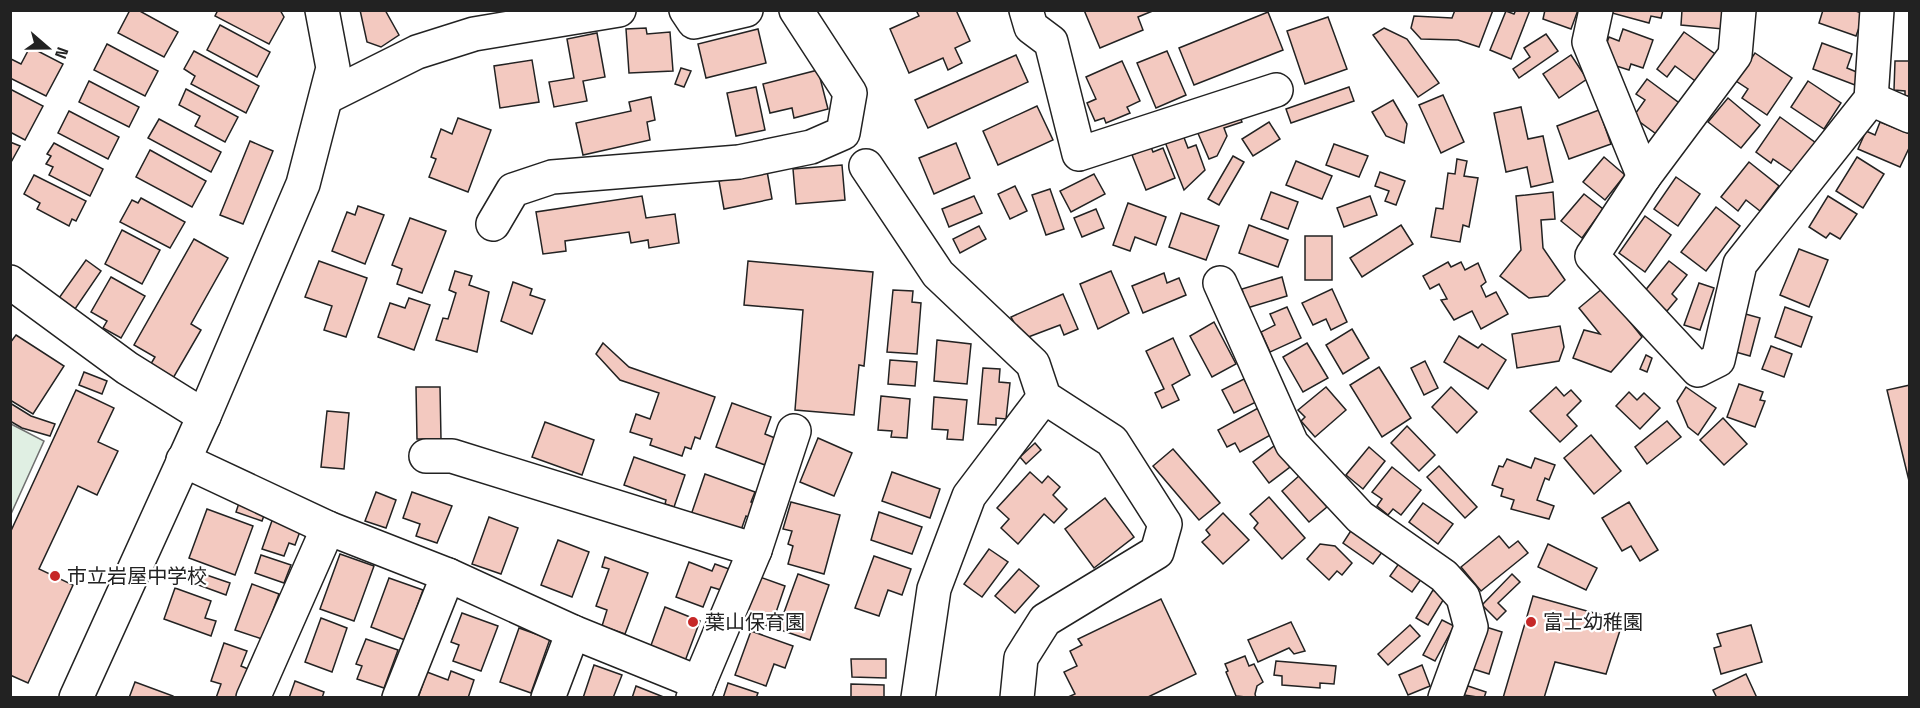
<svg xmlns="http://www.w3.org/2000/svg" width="1920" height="708" viewBox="0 0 1920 708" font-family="'Space Grotesk','Noto Sans JP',sans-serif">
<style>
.green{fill:#e0efe3;stroke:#6f6f6f;stroke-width:1.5}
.building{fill:#f3c9c0;stroke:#222;stroke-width:1.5}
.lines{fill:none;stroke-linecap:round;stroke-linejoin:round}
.minor-casing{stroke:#222;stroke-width:36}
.minor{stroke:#fff;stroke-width:33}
.poi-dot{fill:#c62828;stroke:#fff;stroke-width:2}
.labels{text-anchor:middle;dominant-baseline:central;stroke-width:4.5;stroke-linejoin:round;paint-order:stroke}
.poi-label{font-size:20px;fill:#222;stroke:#fff;text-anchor:start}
</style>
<rect width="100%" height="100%" fill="#fff"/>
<polygon class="green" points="11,424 44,441 11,514"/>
<g class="building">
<polygon points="130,10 138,10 178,32 164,57 118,33"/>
<polygon points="218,10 280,10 284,17 269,44 215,16"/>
<polygon points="360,10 385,10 399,35 381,47 367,42"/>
<polygon points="916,10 956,10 970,41 955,48 962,63 948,70 943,58 909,73 890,29 919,16"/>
<polygon points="1084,10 1155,10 1138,17 1143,30 1100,48"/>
<polygon points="1455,10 1493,10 1479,47 1458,40 1421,39 1411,28 1414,16 1452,18"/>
<polygon points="1516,10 1530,10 1511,59 1490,50 1506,11 1514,14"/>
<polygon points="1545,10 1578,10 1571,29 1543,19"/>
<polygon points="1612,10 1663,10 1661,18 1651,16 1649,23 1612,13"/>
<polygon points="1682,10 1725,10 1723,29 1681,25"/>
<polygon points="1823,10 1853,10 1864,14 1856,36 1819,23"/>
<polygon points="1268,12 1283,50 1194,85 1179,48"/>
<polygon points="1328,17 1347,69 1305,84 1287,31"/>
<polygon points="220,25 270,52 257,77 207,50"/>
<polygon points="646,28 647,34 670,32 673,71 629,73 626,29"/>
<polygon points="1384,28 1407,39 1439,83 1418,97 1373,35"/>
<polygon points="758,29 766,63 706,78 698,44"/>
<polygon points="1623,29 1653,40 1643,68 1631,64 1629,70 1613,65 1605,48 1609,37 1619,41"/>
<polygon points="1684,32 1718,56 1698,83 1675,66 1667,77 1657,69"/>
<polygon points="597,33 605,77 583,81 587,101 554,107 549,82 574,78 567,39"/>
<polygon points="1546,34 1558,51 1519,78 1513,69 1530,57 1524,48"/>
<polygon points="1822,43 1852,54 1847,68 1859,73 1855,85 1813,69"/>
<polygon points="107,44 158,71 145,96 94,70"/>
<polygon points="30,47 63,64 46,96 10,78 11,59 21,64"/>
<polygon points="194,51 259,86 246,113 191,84 195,76 184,69"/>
<polygon points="1167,51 1186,95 1156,108 1137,63"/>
<polygon points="1755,53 1792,78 1767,115 1742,98 1748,89 1736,81"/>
<polygon points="1016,55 1028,82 928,128 915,100"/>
<polygon points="1571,55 1587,79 1559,98 1543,74"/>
<polygon points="532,60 539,102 500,108 494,66"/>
<polygon points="1122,61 1140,101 1127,107 1130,113 1106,123 1104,118 1095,121 1087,103 1096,99 1086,77"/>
<polygon points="1895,61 1910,61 1910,96 1905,96 1905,91 1894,90"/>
<polygon points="681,68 691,71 684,87 675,84"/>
<polygon points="818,70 828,109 794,118 792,108 770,113 763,84"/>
<polygon points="1647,79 1682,105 1659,136 1633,117 1645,100 1636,94"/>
<polygon points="89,81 139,107 129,127 79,102"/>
<polygon points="1808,81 1841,103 1824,129 1791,107"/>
<polygon points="756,87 765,130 736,136 727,93"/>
<polygon points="1349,87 1354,101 1291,123 1286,109"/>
<polygon points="10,89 43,106 25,140 10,132"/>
<polygon points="186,89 238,117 225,142 195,126 200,116 179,105"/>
<polygon points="1443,95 1464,142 1441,153 1419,105"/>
<polygon points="651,97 655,120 647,122 650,140 583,155 576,123 631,111 629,102"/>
<polygon points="1728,98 1760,125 1741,148 1708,122"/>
<polygon points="1393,100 1407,124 1404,143 1386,136 1372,112"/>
<polygon points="1037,106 1053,140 998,165 983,131"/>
<polygon points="1521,107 1528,139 1543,136 1553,182 1531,187 1527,167 1506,172 1494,113"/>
<polygon points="1599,110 1611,144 1569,159 1557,126"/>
<polygon points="69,111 119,137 108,159 58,133"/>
<polygon points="1239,114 1242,122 1224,128 1227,136 1217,156 1209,159 1197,131"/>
<polygon points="1780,117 1816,143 1795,174 1773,159 1771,163 1756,152"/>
<polygon points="458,118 491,130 468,192 429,177 436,159 431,157 441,129 452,134"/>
<polygon points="159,119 221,152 211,172 148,138"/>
<polygon points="1269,122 1280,139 1253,156 1242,139"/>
<polygon points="1880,122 1910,134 1910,146 1900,167 1858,149 1866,131 1875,135"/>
<polygon points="1183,135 1188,148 1196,145 1205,170 1184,190 1165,142"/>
<polygon points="250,141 273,151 243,224 220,215"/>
<polygon points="10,142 20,146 10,164"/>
<polygon points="54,143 103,169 90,196 49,175 53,167 46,164 51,156 47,154"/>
<polygon points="956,143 970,178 934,194 919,158"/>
<polygon points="1334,144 1368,156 1359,177 1326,165"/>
<polygon points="1151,147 1153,152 1163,148 1175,178 1146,190 1132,155"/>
<polygon points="150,150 206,181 192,207 136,177"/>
<polygon points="1233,156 1244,162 1219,205 1208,199"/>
<polygon points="1604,157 1625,175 1605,200 1583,182"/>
<polygon points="1857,157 1884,174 1863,208 1836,191"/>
<polygon points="1457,159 1467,161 1464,176 1478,178 1469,227 1463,225 1460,242 1431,237 1436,208 1443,209 1448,173 1455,174"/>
<polygon points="1296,161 1332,176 1322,199 1286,185"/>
<polygon points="1749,162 1779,186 1760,211 1746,200 1738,211 1721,197"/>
<polygon points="842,165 845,200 796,204 793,169"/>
<polygon points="767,171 772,199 724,209 719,181"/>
<polygon points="1380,172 1405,181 1396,205 1385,201 1389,191 1375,186"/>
<polygon points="1094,174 1105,194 1071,212 1060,191"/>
<polygon points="34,175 86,201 76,221 72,219 69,226 37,209 40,203 24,194"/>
<polygon points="1676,177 1700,194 1678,226 1654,209"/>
<polygon points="1015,186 1027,211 1010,219 998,194"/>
<polygon points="1050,189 1064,229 1046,235 1032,195"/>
<polygon points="1271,192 1298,202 1288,229 1261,219"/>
<polygon points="1553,192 1555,219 1541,220 1543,248 1565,280 1548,296 1529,298 1500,276 1521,250 1516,196"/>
<polygon points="1584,194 1603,209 1582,238 1561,221"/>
<polygon points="642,196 646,218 675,214 679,243 649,248 648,240 631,243 629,232 565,241 566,251 543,254 536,212"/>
<polygon points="974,196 982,213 949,227 942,209"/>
<polygon points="1370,196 1377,215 1344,227 1337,208"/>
<polygon points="1828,196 1857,214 1840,239 1830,233 1826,238 1809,227"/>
<polygon points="141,198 185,222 170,248 120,222 132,200 138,203"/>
<polygon points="1128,203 1166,217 1156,245 1135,237 1130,251 1113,245"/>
<polygon points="358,206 384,215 365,264 332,251 347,212 355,215"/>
<polygon points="1716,207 1740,226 1706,271 1681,252"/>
<polygon points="1096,209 1104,228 1082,237 1074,218"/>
<polygon points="1181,213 1219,226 1206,260 1169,247"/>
<polygon points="1645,216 1671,235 1645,272 1619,253"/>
<polygon points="410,218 446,231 422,293 397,284 402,269 392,265"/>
<polygon points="1249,225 1288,240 1278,267 1239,253"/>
<polygon points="1401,225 1413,244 1362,277 1350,258"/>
<polygon points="979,226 986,239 960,253 953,239"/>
<polygon points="122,230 160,250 142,284 105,264"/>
<rect x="1305" y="236" width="27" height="44"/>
<polygon points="194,239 228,258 191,324 201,330 172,380 149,367 155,357 134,345"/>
<polygon points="1799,249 1828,260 1809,307 1780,295"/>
<polygon points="86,260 101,271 75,309 59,298"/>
<polygon points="319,261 367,278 346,337 324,330 332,306 305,297"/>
<polygon points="748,261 873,272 864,366 859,365 854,415 795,410 803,310 744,305"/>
<polygon points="1669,261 1687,275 1672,294 1677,299 1667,311 1644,292"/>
<polygon points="1448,262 1451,267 1461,262 1465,270 1478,263 1486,282 1481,286 1486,297 1496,292 1508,314 1481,329 1472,311 1454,320 1441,300 1447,299 1439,284 1430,289 1423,276"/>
<polygon points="455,271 472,276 469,285 489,292 477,352 436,340 443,318 448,319 456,293 449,290"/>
<polygon points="1111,271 1129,313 1098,329 1080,284"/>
<polygon points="1164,273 1167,283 1179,278 1186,295 1143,313 1132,286"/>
<polygon points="111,277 145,296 121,338 103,328 107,321 91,312"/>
<polygon points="1282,277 1287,296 1247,308 1242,289"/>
<polygon points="513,282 532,289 530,295 545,300 532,334 501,321"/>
<polygon points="1699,283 1714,288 1700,330 1684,325"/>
<polygon points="1603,288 1642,337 1611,372 1573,358 1584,330 1600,334 1579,308"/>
<polygon points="1332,289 1347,322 1331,330 1326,319 1313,325 1302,303"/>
<polygon points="893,290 913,291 912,302 921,303 917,354 887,352"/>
<polygon points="1063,294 1078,329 1064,335 1060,325 1023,339 1011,317"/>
<polygon points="409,298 430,305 414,350 378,337 390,303 405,308"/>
<polygon points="1287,307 1301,338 1270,352 1261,332 1275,325 1270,314"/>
<polygon points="1785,307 1812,317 1801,347 1775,337"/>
<polygon points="1742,313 1760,318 1750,356 1732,351"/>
<polygon points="1214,322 1236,364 1212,377 1190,336"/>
<polygon points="1560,326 1564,347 1559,361 1517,368 1512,334"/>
<polygon points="1352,329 1369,358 1343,374 1326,345"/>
<polygon points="16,335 64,366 33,414 10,400 10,343"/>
<polygon points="1459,336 1478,348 1482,344 1506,360 1488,389 1444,362"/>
<polygon points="1173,338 1190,375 1172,385 1179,400 1162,408 1155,393 1164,389 1146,351"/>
<polygon points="937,340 971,344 967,384 934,381"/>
<polygon points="603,343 629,367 715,397 700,439 695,437 691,449 685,447 682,456 650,445 652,439 630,432 636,414 650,419 659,393 620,380 596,354"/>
<polygon points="1307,343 1328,378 1303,392 1283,357"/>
<polygon points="1771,346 1792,354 1784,377 1762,369"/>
<polygon points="1646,355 1652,358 1647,372 1640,369"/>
<polygon points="890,360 917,362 915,386 888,384"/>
<polygon points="1425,361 1438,388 1424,395 1411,368"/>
<polygon points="1379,367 1411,418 1382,437 1350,385"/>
<polygon points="983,368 1000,369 999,382 1010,383 1006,419 996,418 996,425 978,424"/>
<polygon points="84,372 107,381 102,394 79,385"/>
<polygon points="1244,379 1256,402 1234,413 1222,390"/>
<polygon points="1739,384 1763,392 1760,400 1765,401 1755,427 1727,417"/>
<polygon points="1910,385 1910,485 1887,390"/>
<polygon points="416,387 440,387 441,439 417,439"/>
<polygon points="1326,387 1346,410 1315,437 1301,421 1305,417 1298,410"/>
<polygon points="1451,387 1477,412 1457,433 1432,407"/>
<polygon points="1556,387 1564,396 1571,390 1581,401 1567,415 1577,426 1560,442 1530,411"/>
<polygon points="1686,387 1716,408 1698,435 1688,427 1677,401"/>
<polygon points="76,390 114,408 98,442 118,451 97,495 78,486 39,569 73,585 28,683 10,675 10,533"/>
<polygon points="1629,392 1637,400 1644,393 1660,408 1640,429 1616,406"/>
<polygon points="881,396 910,399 907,438 891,437 892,431 878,430"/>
<polygon points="934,397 967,400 963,440 947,439 948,430 932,429"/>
<polygon points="10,403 31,416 55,424 50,436 22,428 10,421"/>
<polygon points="732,403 771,417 765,434 775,438 765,465 716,447"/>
<polygon points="1260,407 1274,433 1240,452 1235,443 1227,447 1218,430"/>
<polygon points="327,411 349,413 344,469 321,467"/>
<polygon points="1723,418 1747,444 1724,465 1700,440"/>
<polygon points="1667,421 1681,437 1647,464 1635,447"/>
<polygon points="545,422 594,440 582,475 532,457"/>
<polygon points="1407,426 1435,455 1419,471 1391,443"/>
<polygon points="1591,435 1621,471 1594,494 1564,458"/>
<polygon points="818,438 852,453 834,496 800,482"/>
<polygon points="1035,443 1041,450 1026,464 1020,457"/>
<polygon points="1274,446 1290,467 1269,483 1253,462"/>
<polygon points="1369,447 1385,461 1363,489 1346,475"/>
<polygon points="1173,449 1220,503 1199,520 1153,466"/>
<polygon points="634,457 685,475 674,507 665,504 666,500 624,485"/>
<polygon points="1535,458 1555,465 1549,480 1545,478 1537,500 1554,506 1549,519 1511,509 1514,500 1501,496 1503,489 1492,485 1499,466 1503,467 1507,459 1531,468"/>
<polygon points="1439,466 1477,507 1465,518 1427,477"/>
<polygon points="1392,467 1421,490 1401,515 1393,509 1388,515 1377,506 1382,499 1372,492"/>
<polygon points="892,472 940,489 930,518 882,501"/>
<polygon points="1030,472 1042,483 1048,476 1060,487 1053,495 1067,509 1054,523 1044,514 1018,544 1001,528 1009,519 997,508"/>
<polygon points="705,474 755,492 751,502 759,504 753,519 746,516 740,533 691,515"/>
<polygon points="1300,475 1327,507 1309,522 1282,491"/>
<polygon points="376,492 396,500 386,528 365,521"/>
<polygon points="412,492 452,506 437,543 416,536 420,524 403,518"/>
<polygon points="241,497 269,502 262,521 236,512"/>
<polygon points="1269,497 1305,538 1282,559 1254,528 1258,523 1250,514"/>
<polygon points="1105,498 1134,537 1094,568 1065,529"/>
<polygon points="791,502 840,515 824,574 788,564 793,546 788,544 792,531 783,529"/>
<polygon points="1629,502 1658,550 1640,561 1631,546 1622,551 1602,518"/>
<polygon points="1423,503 1453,524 1438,544 1409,522"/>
<polygon points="207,509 253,526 235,575 189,558"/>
<polygon points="879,512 922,527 912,554 871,540"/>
<polygon points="1223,513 1249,540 1223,564 1202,542 1210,535 1206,530"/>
<polygon points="274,515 302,526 295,545 289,543 284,556 262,549"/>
<polygon points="489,517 518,528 501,574 472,564"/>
<polygon points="1352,529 1383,551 1373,564 1343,543"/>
<polygon points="1499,536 1509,548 1518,541 1528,553 1481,591 1461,567"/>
<polygon points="558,540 589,552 572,597 541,585"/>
<polygon points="1320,544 1335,546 1352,563 1342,575 1337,571 1329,580 1307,559"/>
<polygon points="1548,544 1597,568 1586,590 1538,567"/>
<polygon points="989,549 1008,562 982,597 964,584"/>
<polygon points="340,554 374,566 354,621 320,609"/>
<polygon points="261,555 291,565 284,583 255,573"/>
<polygon points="874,556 911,569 902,595 888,590 879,616 855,608"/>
<polygon points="605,557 648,573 625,634 602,626 607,610 596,606 609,569 602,567"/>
<polygon points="689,562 712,571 715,564 729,569 721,590 711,587 703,607 676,597"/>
<polygon points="1400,562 1422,578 1412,592 1390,576"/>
<polygon points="189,569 230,583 226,595 185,580"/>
<polygon points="1019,569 1039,586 1015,613 995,596"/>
<polygon points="798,574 829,585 810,640 778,629"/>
<polygon points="1512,574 1520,582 1498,603 1506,611 1497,620 1482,605"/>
<polygon points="760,577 785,586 771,627 745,618"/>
<polygon points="389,578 423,590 405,640 371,627"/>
<polygon points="252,584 279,594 262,639 235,630"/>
<polygon points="175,588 211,601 205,618 216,621 211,636 164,619"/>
<polygon points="1433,590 1445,597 1428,625 1416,618"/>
<polygon points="1533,596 1623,621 1606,674 1555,662 1544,698 1503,698"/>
<polygon points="1161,599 1196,674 1146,698 1066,698 1075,694 1064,672 1077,666 1070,651 1082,645 1078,639"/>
<polygon points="665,607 700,621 685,661 650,648"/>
<polygon points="462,613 498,626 481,671 453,661 459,645 451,642"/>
<polygon points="321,618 347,628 332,672 305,662"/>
<polygon points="1442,620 1454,626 1435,661 1423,655"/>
<polygon points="1291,622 1305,651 1294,654 1289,648 1258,662 1248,640"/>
<polygon points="1410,625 1420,636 1388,665 1378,654"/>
<polygon points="1751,625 1762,662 1721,674 1714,648 1721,646 1717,634"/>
<polygon points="1486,627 1502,632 1489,674 1473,669"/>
<polygon points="519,628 550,639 531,693 500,682"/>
<polygon points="751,631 793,646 785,668 774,664 766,686 735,675"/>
<polygon points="366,639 398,650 384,688 357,679 362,666 356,664"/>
<polygon points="224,643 247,651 241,666 248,669 237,698 216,698 221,684 211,681"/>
<polygon points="1245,656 1249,666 1254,664 1263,682 1257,686 1255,694 1256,698 1236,696 1226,672 1228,671 1225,664"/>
<polygon points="851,659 886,659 886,678 852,677"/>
<polygon points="1276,661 1336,666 1334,684 1320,683 1320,688 1282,685 1282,676 1274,675"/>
<polygon points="594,665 622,675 613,698 583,698"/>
<polygon points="1422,665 1430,686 1408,695 1399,675"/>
<polygon points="451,671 474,680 468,698 418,698 427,672 448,680"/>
<polygon points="1746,674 1757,698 1717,698 1713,690"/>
<polygon points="295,681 324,692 322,698 289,698"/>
<polygon points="135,682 173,696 173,698 129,698"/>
<polygon points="728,683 758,693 756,698 723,698"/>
<polygon points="851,684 884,685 884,698 851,698"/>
<polygon points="636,686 666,698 632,698"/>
<polygon points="1468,686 1486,692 1484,698 1464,695"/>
</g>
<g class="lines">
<defs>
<g id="minor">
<polyline points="686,10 694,22 746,10"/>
<polyline points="1026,10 1031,27 1051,42 1079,154 1276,90"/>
<polyline points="1596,10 1589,42 1644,177"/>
<polyline points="1739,10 1735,55 1644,177 1592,256 1698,370 1718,360 1740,264 1871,99 1877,10"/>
<polyline points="327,97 417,52 474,34 619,10"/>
<polyline points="1871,99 1910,116"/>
<polyline points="866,166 938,274 1033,364 1044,397 1112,441 1165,524 1157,552 1045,620 1021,658 1017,698"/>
<polyline points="493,224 513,190 552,177 739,162 811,147 843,133 850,93 796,10"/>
<polyline points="10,282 127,368 204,416"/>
<polyline points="1220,283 1292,444 1360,517 1444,576 1463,597 1471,627 1445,698"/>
<polyline points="426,456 452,456 755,550"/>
<polyline points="183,460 328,528 448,575 573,632 699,683 693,698"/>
<polyline points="699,683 755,550 794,431"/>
<polyline points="76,698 204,416 303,184 333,68 322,10"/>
<polyline points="253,698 328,528"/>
<polyline points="399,698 448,575"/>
<polyline points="548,698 573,632"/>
<polyline points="918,698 934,589 969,496 1044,397"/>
</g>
</defs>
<use href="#minor" class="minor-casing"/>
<use href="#minor" class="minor"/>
</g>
<g class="poi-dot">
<circle cx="55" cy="576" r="6"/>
<circle cx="693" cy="622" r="6"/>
<circle cx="1531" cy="622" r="6"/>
</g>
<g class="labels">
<g class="poi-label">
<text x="67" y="576">市立岩屋中学校</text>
<text x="705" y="622">葉山保育園</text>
<text x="1543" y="622">富士幼稚園</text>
</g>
</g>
<rect width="1920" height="708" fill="none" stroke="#222222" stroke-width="24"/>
<g transform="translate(48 48) rotate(110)" stroke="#ffffff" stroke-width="4.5" paint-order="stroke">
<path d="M0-4.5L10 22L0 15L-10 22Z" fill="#222222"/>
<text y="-9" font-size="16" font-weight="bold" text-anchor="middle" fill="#222222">N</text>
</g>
</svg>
